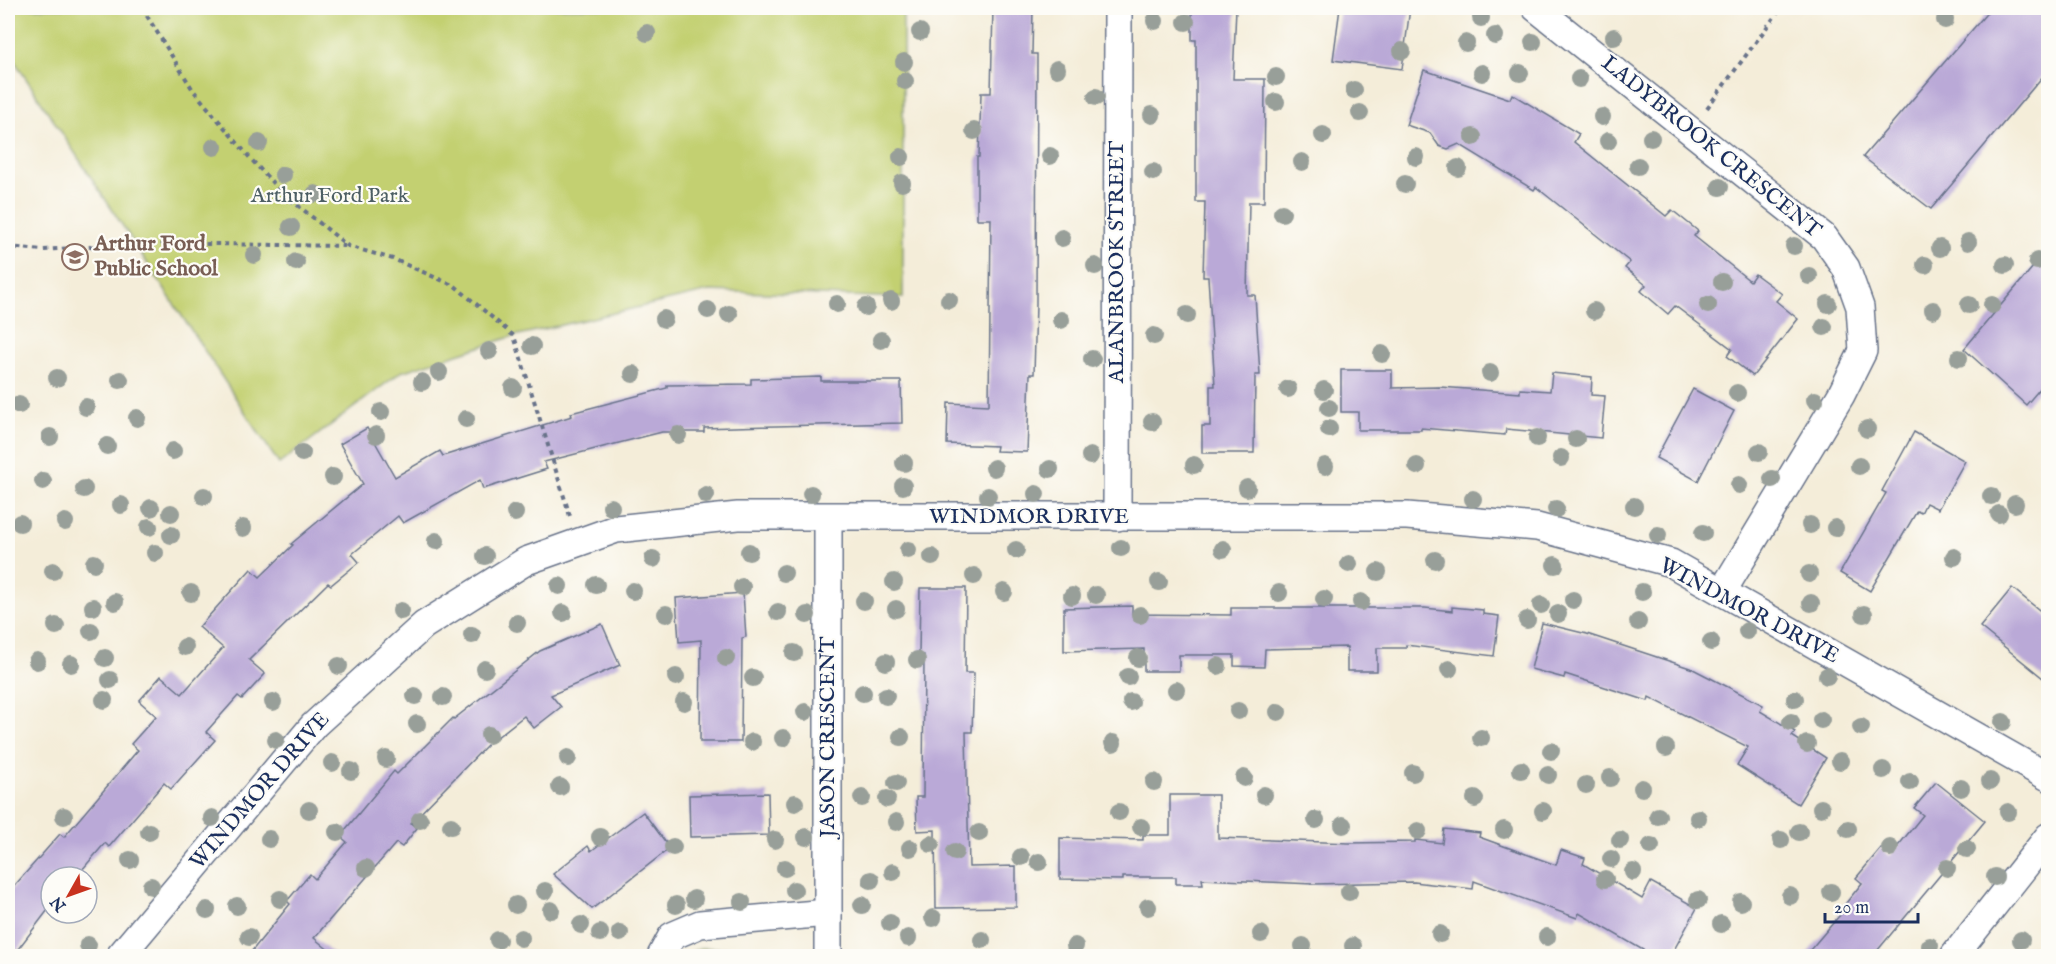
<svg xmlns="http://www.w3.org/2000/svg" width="2056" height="964" viewBox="0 0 2056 964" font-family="'IM FELL English',serif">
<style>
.green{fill:#c3d071;stroke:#6f8068;stroke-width:1.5}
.building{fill:#baa9d7}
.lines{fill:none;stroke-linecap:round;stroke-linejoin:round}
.street-casing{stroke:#677289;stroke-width:30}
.path{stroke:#677289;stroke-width:4;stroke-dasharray:4.5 4.5;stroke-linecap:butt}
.street{stroke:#fff;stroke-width:27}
.tree{fill:#989f99}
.labels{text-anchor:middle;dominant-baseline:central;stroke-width:4.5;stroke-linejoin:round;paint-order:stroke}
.street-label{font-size:22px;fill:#1b2f5e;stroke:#fdfcf7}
.park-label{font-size:22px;fill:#4d5f64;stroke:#fdfcf7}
.education-label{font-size:22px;font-weight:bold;fill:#785e54;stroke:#fdfcf7;text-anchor:start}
</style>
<rect width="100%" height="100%" fill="#fdfcf7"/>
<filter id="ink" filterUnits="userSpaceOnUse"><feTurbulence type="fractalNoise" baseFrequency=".0167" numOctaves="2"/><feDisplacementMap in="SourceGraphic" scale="12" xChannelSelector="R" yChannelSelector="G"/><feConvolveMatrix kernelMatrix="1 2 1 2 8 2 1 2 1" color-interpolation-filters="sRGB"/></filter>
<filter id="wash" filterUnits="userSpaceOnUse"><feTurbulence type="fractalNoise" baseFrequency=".008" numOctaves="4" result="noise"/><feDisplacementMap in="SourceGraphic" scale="24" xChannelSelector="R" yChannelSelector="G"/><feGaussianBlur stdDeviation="1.35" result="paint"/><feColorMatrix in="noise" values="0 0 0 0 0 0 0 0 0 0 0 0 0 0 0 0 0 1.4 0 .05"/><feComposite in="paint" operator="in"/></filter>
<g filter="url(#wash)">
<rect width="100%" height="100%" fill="#f4edd9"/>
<g class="green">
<polygon points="8,8 903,8 903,298 709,291 514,336 401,372 279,464 8,51"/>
<polygon points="700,948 782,948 792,956 684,956"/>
</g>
<g id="blocks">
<g class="building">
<polygon points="993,8 1033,8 1032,54 1037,54 1036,304 1034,374 1030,374 1027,452 996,451 997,446 947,444 948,403 989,405 991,219 977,219 977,157 979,157 981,93 991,93"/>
<polygon points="1192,8 1236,8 1233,79 1265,79 1264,202 1249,202 1247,295 1255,295 1260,375 1255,375 1254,453 1202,453 1202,426 1210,426 1210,386 1215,386 1208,277 1203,277 1205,202 1196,202 1196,40 1192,40"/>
<polygon points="1340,8 1410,8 1402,69 1333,60"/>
<polygon points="1991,8 2049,8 2049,69 1931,209 1863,157"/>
<polygon points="1424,70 1510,99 1512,94 1579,134 1574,142 1666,216 1672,210 1698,231 1694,236 1750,281 1755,274 1782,294 1776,301 1798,319 1753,376 1727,356 1732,349 1675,306 1668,314 1641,291 1646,285 1625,268 1630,262 1536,187 1534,190 1459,144 1448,149 1439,146 1430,133 1406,125"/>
<polygon points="2049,248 2049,378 2026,405 1964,349"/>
<polygon points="1341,370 1392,370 1392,388 1440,387 1520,393 1520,389 1550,391 1552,373 1592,377 1591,395 1605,396 1601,438 1506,429 1505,435 1421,428 1421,430 1358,430 1358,412 1341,412"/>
<polygon points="821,377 821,381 901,381 902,423 734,427 704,428 704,432 662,432 544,462 547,469 483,489 480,480 403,523 398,516 352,554 359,562 331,585 328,583 249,660 265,674 242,699 238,696 206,732 215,740 171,789 164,783 109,847 105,843 76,877 51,877 51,906 12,957 8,957 8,893 60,834 64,837 138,750 131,744 156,716 139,701 161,676 182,694 223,648 199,627 251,569 260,577 293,545 291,544 363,484 340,444 367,428 395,477 440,451 443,456 572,416 571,413 667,388 667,385 751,384 751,379"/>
<polygon points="1693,389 1734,411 1698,481 1656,458"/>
<polygon points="1914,432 1965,461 1938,509 1926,503 1921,513 1917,511 1870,591 1840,573 1886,493 1882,491"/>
<polygon points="920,588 966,588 965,673 974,673 972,732 966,732 969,867 1016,866 1016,907 936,908 935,830 917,831 916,797 923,797 924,655 919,655"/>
<polygon points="2012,588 2049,618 2049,683 1980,627"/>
<polygon points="743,593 746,637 742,638 741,742 700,742 701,640 679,642 676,598"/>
<polygon points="1132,606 1132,614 1231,615 1231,608 1425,608 1452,611 1452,607 1483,610 1483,614 1499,616 1494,656 1406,645 1406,648 1377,648 1377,671 1347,671 1347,647 1265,649 1264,667 1234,666 1234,655 1179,655 1179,671 1144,671 1144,649 1064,651 1064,608"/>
<polygon points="1542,623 1587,634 1693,669 1763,705 1760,711 1795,732 1792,736 1826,758 1798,804 1737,765 1748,747 1649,697 1648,701 1565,674 1564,678 1531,669"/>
<polygon points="602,624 620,665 551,695 561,707 534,728 524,716 487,745 411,823 417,828 402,847 396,843 314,938 337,957 247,957 290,904 287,901 310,874 315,879 347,842 340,836 394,771 397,774 453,718 454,719 540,651"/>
<polygon points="1936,782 1985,821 1872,957 1804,957 1840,915 1838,913 1862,883 1856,878 1881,848 1890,856 1923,815 1914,808"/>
<polygon points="768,793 769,835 690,837 689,795"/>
<polygon points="1170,795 1218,795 1218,838 1349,843 1415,842 1415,840 1442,843 1444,829 1480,833 1479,837 1556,865 1561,850 1585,858 1583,864 1642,899 1651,882 1697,908 1670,957 1655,957 1579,913 1577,918 1474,881 1473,889 1414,882 1313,884 1202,879 1203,884 1176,884 1176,877 1123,877 1123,880 1060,879 1060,838 1143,840 1143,835 1170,835"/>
<polygon points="643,812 670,848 592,909 553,874 588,846 591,851"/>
</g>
</g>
</g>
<g filter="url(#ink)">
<use href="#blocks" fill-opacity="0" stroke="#677289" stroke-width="1.5"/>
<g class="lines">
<defs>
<g id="street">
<polyline points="1536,8 1824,237 1846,268 1860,307 1863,351 1841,395 1722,592"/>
<polyline points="828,517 828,956"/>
<polyline points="1117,517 1118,8"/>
<polyline points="120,956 314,725 424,625 526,561 616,529 738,516 1407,516 1537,527 1671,563 2048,777"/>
<polyline points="661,956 672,936 700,924 828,913"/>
<polyline points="1954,956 2048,837"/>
</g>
</defs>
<use href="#street" class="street-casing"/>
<g class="path">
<polyline points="142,8 193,90 250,158 280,191 348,246 393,259 455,286 514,336 570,516"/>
<polyline points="1707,108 1781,8"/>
<polyline points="8,247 43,250 146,243 347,246"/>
</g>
<use href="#street" class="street"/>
</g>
<g class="tree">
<circle cx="1481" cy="18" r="9"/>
<circle cx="1945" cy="20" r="9"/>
<circle cx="1155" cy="21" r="9"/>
<circle cx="1186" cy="22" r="9"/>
<circle cx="920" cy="32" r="9"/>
<circle cx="647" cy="33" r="9"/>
<circle cx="1495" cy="36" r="9"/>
<circle cx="1614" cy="37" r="9"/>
<circle cx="1533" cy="42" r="9"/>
<circle cx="1466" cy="43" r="9"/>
<circle cx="1402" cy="51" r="9"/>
<circle cx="904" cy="62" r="9"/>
<circle cx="1057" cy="69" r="9"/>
<circle cx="1482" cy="73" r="9"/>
<circle cx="1520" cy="73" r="9"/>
<circle cx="1276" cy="77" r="9"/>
<circle cx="1579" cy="79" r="9"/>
<circle cx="905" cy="81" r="9"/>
<circle cx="1354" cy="90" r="9"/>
<circle cx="1096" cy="97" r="9"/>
<circle cx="1276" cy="102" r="9"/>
<circle cx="1360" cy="113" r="9"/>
<circle cx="1152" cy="115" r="9"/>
<circle cx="1602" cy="117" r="9"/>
<circle cx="974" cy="131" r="9"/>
<circle cx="1323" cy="135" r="9"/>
<circle cx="1473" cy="137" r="9"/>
<circle cx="1651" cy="138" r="9"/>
<circle cx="1608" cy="141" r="9"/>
<circle cx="259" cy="143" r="9"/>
<circle cx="214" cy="147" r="9"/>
<circle cx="1050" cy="156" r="9"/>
<circle cx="901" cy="157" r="9"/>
<circle cx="1416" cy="157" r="9"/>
<circle cx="1302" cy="162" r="9"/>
<circle cx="1638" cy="166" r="9"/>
<circle cx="1458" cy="168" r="9"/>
<circle cx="1153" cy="172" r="9"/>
<circle cx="283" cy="175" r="9"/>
<circle cx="902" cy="183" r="9"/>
<circle cx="1405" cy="184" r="9"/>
<circle cx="1720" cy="187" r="9"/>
<circle cx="315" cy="194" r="9"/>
<circle cx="1282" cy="213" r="9"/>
<circle cx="291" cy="227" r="9"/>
<circle cx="1062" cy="238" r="9"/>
<circle cx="1968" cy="242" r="9"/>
<circle cx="1794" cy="246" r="9"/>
<circle cx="1940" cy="248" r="9"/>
<circle cx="254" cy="255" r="9"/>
<circle cx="2037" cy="261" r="9"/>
<circle cx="296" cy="262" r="9"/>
<circle cx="1925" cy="265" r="9"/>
<circle cx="2005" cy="265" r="9"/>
<circle cx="1095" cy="266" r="9"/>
<circle cx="1809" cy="276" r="9"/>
<circle cx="1722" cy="282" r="9"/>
<circle cx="949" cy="300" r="9"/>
<circle cx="891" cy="301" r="9"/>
<circle cx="837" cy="304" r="9"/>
<circle cx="1828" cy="304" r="9"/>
<circle cx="1708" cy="305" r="9"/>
<circle cx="1969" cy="305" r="9"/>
<circle cx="1992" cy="305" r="9"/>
<circle cx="866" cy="307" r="9"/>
<circle cx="708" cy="310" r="9"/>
<circle cx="1933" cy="310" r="9"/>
<circle cx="1594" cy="311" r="9"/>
<circle cx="729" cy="314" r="9"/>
<circle cx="1187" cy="315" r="9"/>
<circle cx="664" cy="319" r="9"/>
<circle cx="1061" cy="320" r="9"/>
<circle cx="1824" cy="327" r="9"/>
<circle cx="1154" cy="336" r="9"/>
<circle cx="881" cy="340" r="9"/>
<circle cx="532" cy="346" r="9"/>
<circle cx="489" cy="351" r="9"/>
<circle cx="1382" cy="354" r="9"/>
<circle cx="1959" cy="358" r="9"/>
<circle cx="1092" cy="359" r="9"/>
<circle cx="439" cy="372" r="9"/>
<circle cx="1490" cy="373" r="9"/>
<circle cx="633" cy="374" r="9"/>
<circle cx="57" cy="378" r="9"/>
<circle cx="120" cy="380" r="9"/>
<circle cx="422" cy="382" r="9"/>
<circle cx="513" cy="388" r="9"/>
<circle cx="1288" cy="389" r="9"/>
<circle cx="1324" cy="390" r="9"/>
<circle cx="1737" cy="393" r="9"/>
<circle cx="1815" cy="400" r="9"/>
<circle cx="19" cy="405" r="9"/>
<circle cx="86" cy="407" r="9"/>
<circle cx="1329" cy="408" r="9"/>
<circle cx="381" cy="412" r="9"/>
<circle cx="137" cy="418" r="9"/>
<circle cx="466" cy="419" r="9"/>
<circle cx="1152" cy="422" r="9"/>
<circle cx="1329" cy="429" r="9"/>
<circle cx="1867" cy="429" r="9"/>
<circle cx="376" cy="435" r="9"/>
<circle cx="678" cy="435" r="9"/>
<circle cx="50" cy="437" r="9"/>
<circle cx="1537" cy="438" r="9"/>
<circle cx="1576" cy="439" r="9"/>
<circle cx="107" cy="446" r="9"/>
<circle cx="173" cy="451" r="9"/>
<circle cx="1759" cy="452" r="9"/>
<circle cx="302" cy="453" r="9"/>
<circle cx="1090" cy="456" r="9"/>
<circle cx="1561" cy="458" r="9"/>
<circle cx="904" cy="463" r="9"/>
<circle cx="1194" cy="465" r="9"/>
<circle cx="1325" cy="466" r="9"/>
<circle cx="1417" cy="466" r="9"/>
<circle cx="1859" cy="466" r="9"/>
<circle cx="994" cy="468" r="9"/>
<circle cx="1050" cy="469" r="9"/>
<circle cx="333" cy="477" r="9"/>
<circle cx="1772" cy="479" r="9"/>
<circle cx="43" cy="481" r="9"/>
<circle cx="1739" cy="485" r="9"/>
<circle cx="903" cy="486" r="9"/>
<circle cx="1247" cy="488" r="9"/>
<circle cx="84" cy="489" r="9"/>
<circle cx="811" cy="494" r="9"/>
<circle cx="1036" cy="494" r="9"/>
<circle cx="706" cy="495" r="9"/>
<circle cx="204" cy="496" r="9"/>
<circle cx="988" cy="496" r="9"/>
<circle cx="1991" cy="496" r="9"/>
<circle cx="1473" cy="499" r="9"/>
<circle cx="2015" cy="504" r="9"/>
<circle cx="121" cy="505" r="9"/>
<circle cx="1634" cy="506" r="9"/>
<circle cx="611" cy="507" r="9"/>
<circle cx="151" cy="508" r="9"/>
<circle cx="1556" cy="509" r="9"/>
<circle cx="171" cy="513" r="9"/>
<circle cx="515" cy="513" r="9"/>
<circle cx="1999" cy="514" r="9"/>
<circle cx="65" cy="522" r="9"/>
<circle cx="20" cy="523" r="9"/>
<circle cx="1810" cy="525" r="9"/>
<circle cx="149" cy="527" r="9"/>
<circle cx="243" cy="528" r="9"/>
<circle cx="1835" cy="528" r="9"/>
<circle cx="1703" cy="533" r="9"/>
<circle cx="171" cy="535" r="9"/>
<circle cx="1658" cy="535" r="9"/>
<circle cx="436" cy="541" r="9"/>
<circle cx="1121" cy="548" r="9"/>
<circle cx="1223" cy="549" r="9"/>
<circle cx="908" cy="550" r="9"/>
<circle cx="1016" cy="550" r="9"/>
<circle cx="749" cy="552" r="9"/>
<circle cx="155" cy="553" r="9"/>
<circle cx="485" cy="556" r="9"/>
<circle cx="932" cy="557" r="9"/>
<circle cx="1954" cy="557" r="9"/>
<circle cx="653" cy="559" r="9"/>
<circle cx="1435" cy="560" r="9"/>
<circle cx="94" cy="563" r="9"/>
<circle cx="1349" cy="564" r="9"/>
<circle cx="1555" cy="565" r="9"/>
<circle cx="53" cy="571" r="9"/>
<circle cx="1378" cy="572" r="9"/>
<circle cx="784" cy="573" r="9"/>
<circle cx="1809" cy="574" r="9"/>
<circle cx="974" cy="576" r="9"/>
<circle cx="894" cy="582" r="9"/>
<circle cx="1159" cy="582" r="9"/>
<circle cx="596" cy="585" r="9"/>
<circle cx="559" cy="586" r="9"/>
<circle cx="742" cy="587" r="9"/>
<circle cx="633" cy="591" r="9"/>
<circle cx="1004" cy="592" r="9"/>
<circle cx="1642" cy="592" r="9"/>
<circle cx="191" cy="593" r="9"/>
<circle cx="1279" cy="593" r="9"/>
<circle cx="1096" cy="595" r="9"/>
<circle cx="1072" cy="596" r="9"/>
<circle cx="1324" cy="599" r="9"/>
<circle cx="1573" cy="600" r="9"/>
<circle cx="864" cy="601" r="9"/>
<circle cx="115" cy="602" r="9"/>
<circle cx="1361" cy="602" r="9"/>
<circle cx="1811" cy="603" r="9"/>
<circle cx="1541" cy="605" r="9"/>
<circle cx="93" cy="607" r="9"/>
<circle cx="896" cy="609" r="9"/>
<circle cx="401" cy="611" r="9"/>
<circle cx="778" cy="612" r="9"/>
<circle cx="563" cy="613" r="9"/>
<circle cx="666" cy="614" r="9"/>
<circle cx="1558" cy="614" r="9"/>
<circle cx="1864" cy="614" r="9"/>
<circle cx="807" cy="615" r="9"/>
<circle cx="1140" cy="615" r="9"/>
<circle cx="1527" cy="620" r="9"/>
<circle cx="1638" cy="622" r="9"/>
<circle cx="517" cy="623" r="9"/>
<circle cx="56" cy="626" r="9"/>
<circle cx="91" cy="631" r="9"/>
<circle cx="1747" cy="631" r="9"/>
<circle cx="472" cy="635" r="9"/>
<circle cx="1711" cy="642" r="9"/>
<circle cx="185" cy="647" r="9"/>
<circle cx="794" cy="653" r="9"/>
<circle cx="105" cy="658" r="9"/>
<circle cx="726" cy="658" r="9"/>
<circle cx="1138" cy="658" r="9"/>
<circle cx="917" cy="660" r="9"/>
<circle cx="37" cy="661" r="9"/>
<circle cx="886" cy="662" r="9"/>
<circle cx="71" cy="664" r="9"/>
<circle cx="339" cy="666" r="9"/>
<circle cx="1218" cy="666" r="9"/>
<circle cx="485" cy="669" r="9"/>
<circle cx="1449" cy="669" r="9"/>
<circle cx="1827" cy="676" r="9"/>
<circle cx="676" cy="677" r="9"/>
<circle cx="1128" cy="677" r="9"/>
<circle cx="753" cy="678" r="9"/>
<circle cx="110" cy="680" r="9"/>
<circle cx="1176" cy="690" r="9"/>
<circle cx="863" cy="693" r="9"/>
<circle cx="415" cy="696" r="9"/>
<circle cx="886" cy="696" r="9"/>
<circle cx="443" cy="697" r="9"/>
<circle cx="1795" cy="699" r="9"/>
<circle cx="104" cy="700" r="9"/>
<circle cx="273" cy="702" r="9"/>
<circle cx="684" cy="702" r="9"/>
<circle cx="1131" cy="702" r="9"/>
<circle cx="1238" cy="711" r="9"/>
<circle cx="805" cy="712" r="9"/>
<circle cx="1278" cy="712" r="9"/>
<circle cx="1821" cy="720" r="9"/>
<circle cx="1791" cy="722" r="9"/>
<circle cx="2003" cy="722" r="9"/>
<circle cx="417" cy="724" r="9"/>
<circle cx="1861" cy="727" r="9"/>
<circle cx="489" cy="735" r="9"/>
<circle cx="901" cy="737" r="9"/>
<circle cx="783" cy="738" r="9"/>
<circle cx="1481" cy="738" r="9"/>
<circle cx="276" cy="740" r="9"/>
<circle cx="752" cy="742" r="9"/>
<circle cx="1113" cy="743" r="9"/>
<circle cx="1807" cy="744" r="9"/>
<circle cx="1666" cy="748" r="9"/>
<circle cx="1551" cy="751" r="9"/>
<circle cx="568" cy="758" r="9"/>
<circle cx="386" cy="759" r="9"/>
<circle cx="1840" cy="761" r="9"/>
<circle cx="332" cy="763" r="9"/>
<circle cx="1521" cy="770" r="9"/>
<circle cx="1883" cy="770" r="9"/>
<circle cx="351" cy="771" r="9"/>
<circle cx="1413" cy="773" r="9"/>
<circle cx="1548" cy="775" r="9"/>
<circle cx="1244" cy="778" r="9"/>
<circle cx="1610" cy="778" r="9"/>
<circle cx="1990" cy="781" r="9"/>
<circle cx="1154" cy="782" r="9"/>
<circle cx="1910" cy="782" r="9"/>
<circle cx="896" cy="783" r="9"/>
<circle cx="1586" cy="785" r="9"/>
<circle cx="560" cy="787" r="9"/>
<circle cx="1642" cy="788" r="9"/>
<circle cx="1961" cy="788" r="9"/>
<circle cx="1264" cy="795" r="9"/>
<circle cx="862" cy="798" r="9"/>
<circle cx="887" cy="799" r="9"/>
<circle cx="1475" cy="799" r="9"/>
<circle cx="795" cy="803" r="9"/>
<circle cx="1821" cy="808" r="9"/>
<circle cx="309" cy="810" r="9"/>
<circle cx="1543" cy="811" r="9"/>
<circle cx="1119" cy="812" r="9"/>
<circle cx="2008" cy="812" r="9"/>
<circle cx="64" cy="816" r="9"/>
<circle cx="1658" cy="816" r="9"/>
<circle cx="212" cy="818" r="9"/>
<circle cx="1698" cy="818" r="9"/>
<circle cx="420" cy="820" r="9"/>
<circle cx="1316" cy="820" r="9"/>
<circle cx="896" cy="822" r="9"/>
<circle cx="1343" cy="825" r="9"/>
<circle cx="451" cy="826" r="9"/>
<circle cx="1141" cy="827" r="9"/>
<circle cx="1848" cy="829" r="9"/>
<circle cx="1504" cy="830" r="9"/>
<circle cx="1418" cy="831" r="9"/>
<circle cx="149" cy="832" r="9"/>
<circle cx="337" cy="832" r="9"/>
<circle cx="1799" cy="832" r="9"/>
<circle cx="979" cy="833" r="9"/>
<circle cx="600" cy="837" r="9"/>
<circle cx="806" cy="837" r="9"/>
<circle cx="269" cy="839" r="9"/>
<circle cx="775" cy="840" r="9"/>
<circle cx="1620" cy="840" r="9"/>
<circle cx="1781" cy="840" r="9"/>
<circle cx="931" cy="844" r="9"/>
<circle cx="1651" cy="846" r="9"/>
<circle cx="673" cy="847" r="9"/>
<circle cx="910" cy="848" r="9"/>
<circle cx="1890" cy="848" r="9"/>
<circle cx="1967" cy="849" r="9"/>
<circle cx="955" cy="852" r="9"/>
<circle cx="1021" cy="857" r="9"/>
<circle cx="1611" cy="859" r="9"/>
<circle cx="130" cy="860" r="9"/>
<circle cx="1039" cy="862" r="9"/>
<circle cx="366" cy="868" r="9"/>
<circle cx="785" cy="868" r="9"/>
<circle cx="1947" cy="868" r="9"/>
<circle cx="893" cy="872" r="9"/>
<circle cx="1633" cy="872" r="9"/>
<circle cx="1995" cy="877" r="9"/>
<circle cx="1605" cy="879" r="9"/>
<circle cx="871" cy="880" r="9"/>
<circle cx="151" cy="886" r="9"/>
<circle cx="794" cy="890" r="9"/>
<circle cx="545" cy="891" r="9"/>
<circle cx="1349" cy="892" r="9"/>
<circle cx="1831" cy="892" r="9"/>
<circle cx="1790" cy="896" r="9"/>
<circle cx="280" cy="899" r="9"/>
<circle cx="694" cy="899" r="9"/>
<circle cx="1698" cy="900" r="9"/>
<circle cx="742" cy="902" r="9"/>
<circle cx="1741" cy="902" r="9"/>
<circle cx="516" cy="905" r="9"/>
<circle cx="676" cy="905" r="9"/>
<circle cx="862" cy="905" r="9"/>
<circle cx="237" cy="906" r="9"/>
<circle cx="1148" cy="907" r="9"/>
<circle cx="207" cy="910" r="9"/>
<circle cx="551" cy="910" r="9"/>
<circle cx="933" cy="918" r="9"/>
<circle cx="890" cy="923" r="9"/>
<circle cx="1721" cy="924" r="9"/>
<circle cx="581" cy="925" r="9"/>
<circle cx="600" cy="933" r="9"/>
<circle cx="620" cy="933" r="9"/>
<circle cx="1261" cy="934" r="9"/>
<circle cx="1440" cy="934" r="9"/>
<circle cx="249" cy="937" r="9"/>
<circle cx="1547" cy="937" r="9"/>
<circle cx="521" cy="938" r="9"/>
<circle cx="908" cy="938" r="9"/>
<circle cx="498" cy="940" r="9"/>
<circle cx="982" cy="940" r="9"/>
<circle cx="2021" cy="940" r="9"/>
<circle cx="88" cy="945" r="9"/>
<circle cx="1075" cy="946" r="9"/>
<circle cx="1303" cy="946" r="9"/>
<circle cx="1353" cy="946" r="9"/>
<circle cx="1930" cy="946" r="9"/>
</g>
</g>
<defs>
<symbol id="school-ring" viewBox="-11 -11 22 22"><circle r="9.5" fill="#fdfcf7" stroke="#8d6e63" stroke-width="1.5"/><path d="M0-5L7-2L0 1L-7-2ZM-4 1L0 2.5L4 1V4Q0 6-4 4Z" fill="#8d6e63"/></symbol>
</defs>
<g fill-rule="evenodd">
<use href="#school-ring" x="60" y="242" width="30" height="30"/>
</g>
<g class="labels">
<g class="street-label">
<text transform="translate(1711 147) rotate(39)">LADYBROOK CRESCENT</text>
<text transform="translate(1117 262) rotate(-90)">ALANBROOK STREET</text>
<text x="1029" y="517">WINDMOR DRIVE</text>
<text transform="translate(1749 611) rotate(28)">WINDMOR DRIVE</text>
<text transform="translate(828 737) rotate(-90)">JASON CRESCENT</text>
<text transform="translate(260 791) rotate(-49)">WINDMOR DRIVE</text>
</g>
<g class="park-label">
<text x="330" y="196">Arthur Ford Park</text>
</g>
<g class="education-label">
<text x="94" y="244">Arthur Ford<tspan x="94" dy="25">Public School</tspan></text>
</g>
</g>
<rect width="2056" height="964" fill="none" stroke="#fdfcf7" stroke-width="30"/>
<g transform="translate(69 895) rotate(230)"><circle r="28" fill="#fdfcf7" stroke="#a3aaba" stroke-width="1.5"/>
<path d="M0-4.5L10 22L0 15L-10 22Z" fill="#c8321e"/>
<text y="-9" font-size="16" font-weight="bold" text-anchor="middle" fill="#1b2f5e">N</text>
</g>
<path d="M1825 913v9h93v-9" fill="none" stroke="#1b2f5e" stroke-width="3"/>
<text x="1834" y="913" font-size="18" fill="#1b2f5e" stroke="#fdfcf7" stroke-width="4.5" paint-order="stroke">20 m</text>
</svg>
